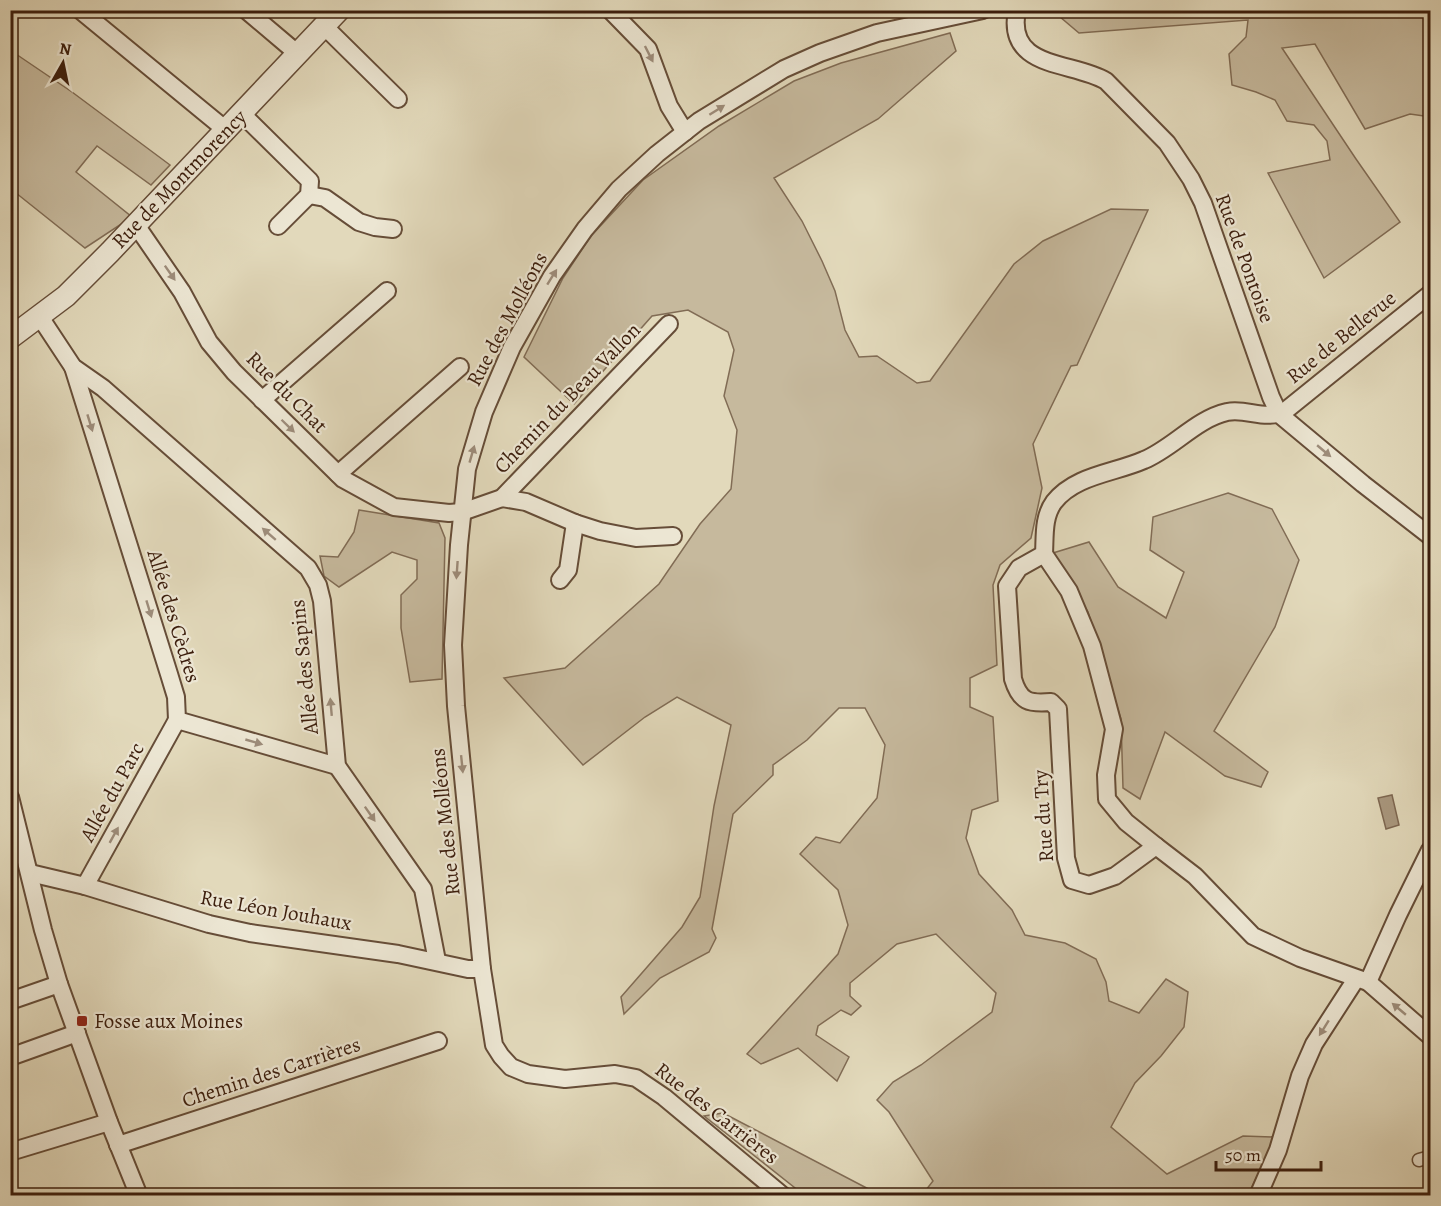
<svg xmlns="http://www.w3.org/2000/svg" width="1441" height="1206" viewBox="0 0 1441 1206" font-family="Alegreya,serif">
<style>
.green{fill:#c6b99d;stroke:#816c55;stroke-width:1.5}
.water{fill:#aa9980;stroke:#7e6852;stroke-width:1.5}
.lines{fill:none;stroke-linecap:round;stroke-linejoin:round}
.pedestrian-casing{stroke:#664d38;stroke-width:15}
.minor-casing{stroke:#664d38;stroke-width:20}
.tertiary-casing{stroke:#664d38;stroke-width:24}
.pedestrian{stroke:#ece6d3;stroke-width:12}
.minor{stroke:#ece6d3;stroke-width:16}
.tertiary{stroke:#ece6d3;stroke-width:21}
.oneway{fill:#9d8c7a}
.poi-dot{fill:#8f2418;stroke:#ece6d3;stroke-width:2}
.labels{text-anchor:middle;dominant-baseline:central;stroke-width:4.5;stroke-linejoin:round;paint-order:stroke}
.street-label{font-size:21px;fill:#3c1e0d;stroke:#ece6d3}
.poi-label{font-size:21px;fill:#3c1e0d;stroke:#ece6d3;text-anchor:start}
</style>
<rect width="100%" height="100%" fill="#e2d9bb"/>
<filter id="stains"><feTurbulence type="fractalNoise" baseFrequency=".00333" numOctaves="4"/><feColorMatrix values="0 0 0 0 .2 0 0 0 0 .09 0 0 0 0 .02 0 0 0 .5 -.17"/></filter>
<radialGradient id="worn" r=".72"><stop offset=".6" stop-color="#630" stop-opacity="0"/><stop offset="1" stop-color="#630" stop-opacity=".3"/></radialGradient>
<g class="green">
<polygon points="1053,11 1430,11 1430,112 1424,116 1410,114 1365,129 1315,44 1282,48 1356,159 1400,222 1324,278 1268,173 1330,160 1327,141 1314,125 1287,121 1275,100 1256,92 1232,85 1229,54 1246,37 1248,20 1079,33"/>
<polygon points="950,33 956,51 878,119 774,178 802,221 822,261 835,291 845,330 859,357 877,356 917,383 930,381 1014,264 1043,241 1111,209 1148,210 1077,365 1071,366 1033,444 1042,488 1031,538 1000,565 993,585 997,665 970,678 970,707 993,717 998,801 972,810 966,838 979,874 1012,910 1025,935 1065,943 1096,959 1106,982 1109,1001 1139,1013 1166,979 1188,992 1184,1027 1161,1056 1135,1083 1111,1127 1167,1174 1243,1136 1276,1137 1248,1195 922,1195 933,1181 889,1112 877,1100 893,1082 921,1065 992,1012 996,993 936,934 897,944 850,983 850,996 861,1006 851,1015 841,1010 818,1026 816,1035 849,1057 837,1081 798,1048 761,1064 747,1054 838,954 848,925 838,890 800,854 816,837 840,843 877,798 885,745 865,708 839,708 807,740 773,765 773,775 733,814 712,929 716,938 709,952 660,978 624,1014 621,997 682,927 700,897 714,806 731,725 677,697 645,717 583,765 504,678 565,668 659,584 700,524 731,489 737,430 724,396 734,350 728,332 688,310 652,316 574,404 524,357 563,278 591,236 643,180 719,126 794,81 841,63"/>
<polygon points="10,50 72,92 170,165 151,185 97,146 76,172 132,217 85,248 11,189"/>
<polygon points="1228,493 1272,509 1299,560 1275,627 1214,731 1268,772 1261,787 1225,776 1165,732 1140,799 1123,788 1121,719 1088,612 1053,553 1089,542 1118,587 1166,618 1184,572 1150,550 1153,517"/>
<polygon points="359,510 439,523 445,538 442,679 410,682 401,628 401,595 417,579 417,560 392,552 339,587 324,576 320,556 338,557 354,532"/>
<polygon points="723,1113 880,1195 804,1195 704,1116"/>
</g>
<polygon class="water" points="1392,795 1399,825 1386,829 1378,798"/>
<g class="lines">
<defs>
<polyline id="pedestrian" points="1419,1160 1430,1157"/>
<g id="minor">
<polyline points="80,10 226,130"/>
<polyline points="246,10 298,54"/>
<polyline points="610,10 648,49 669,106 685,132"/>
<path d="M 1017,10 C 1005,70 1073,61 1106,81 L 1167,143 L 1191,179 L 1203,203 L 1271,397 L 1279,414 L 1363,484 L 1430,536"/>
<polyline points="324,26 398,99"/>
<polyline points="242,114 310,181 309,195 278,226"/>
<polyline points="309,195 325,198 359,222 375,227 393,229"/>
<polyline points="136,225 182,292 209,342 234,372 343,479 394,507 449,513 462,512 502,498 669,324"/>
<polyline points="40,317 73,367 103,388 308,568 318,585 322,601 337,766 423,889 437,961"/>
<polyline points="73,367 169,674 176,697 177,720 337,766"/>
<polyline points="262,400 387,291"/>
<polyline points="338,474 460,367"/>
<polyline points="502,498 526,502 575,523 600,531 636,538 673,536"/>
<path d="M 1044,554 L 1069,591 L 1092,646 L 1114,729 L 1106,775 L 1107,799 L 1126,822 L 1156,846 L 1115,876 L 1089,885 L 1072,880 L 1066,858 L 1058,709 L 1051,702 C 1029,704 1020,702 1013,679 L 1007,586 L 1019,568 L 1044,554 C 1045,536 1043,517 1054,502 C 1075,475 1115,473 1144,460 C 1173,448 1196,419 1227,412 C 1248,408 1264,421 1285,411 L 1430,294"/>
<polyline points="560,580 568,570 575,523"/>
<polyline points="10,797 43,930 59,984 109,1122 139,1196"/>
<polyline points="1156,846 1195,876 1253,936 1300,958 1368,982 1430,1036"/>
<polyline points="30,873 85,886 209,924 250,933 398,954 468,969 482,969"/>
<polyline points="85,886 177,720"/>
<polyline points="1368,982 1398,915 1430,850"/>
<polyline points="10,1001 59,984"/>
<polyline points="10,1057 77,1033"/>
<polyline points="118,1145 438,1041"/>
<polyline points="10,1152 109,1122"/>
<polyline points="783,1196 664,1097 636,1078 615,1074 565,1079 528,1074 511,1067 501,1056 494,1045 482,969 456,706 453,645 459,545 467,469 484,412 512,347 552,276 585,229 619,189 657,154 699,121 784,69 820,53 877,33 983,10"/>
<polyline points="1258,1196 1278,1150 1300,1076 1314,1044 1356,979"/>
</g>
<polyline id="tertiary" points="10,338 66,296 110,252 339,10"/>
</defs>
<use href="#pedestrian" class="pedestrian-casing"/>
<use href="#minor" class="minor-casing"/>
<use href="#tertiary" class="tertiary-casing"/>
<use href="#pedestrian" class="pedestrian"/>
<use href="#minor" class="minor"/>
<use href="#tertiary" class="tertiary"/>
</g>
<defs><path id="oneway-solid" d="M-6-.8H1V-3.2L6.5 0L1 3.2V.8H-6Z" transform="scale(1.5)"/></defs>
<g class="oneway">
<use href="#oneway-solid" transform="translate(649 54) rotate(63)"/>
<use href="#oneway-solid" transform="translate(717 110) rotate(-32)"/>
<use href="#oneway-solid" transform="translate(170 273) rotate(55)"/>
<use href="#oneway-solid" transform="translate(552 277) rotate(-58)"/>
<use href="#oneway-solid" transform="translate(90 423) rotate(73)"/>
<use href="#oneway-solid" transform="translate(288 426) rotate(44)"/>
<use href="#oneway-solid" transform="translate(1324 451) rotate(40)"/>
<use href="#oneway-solid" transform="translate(472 454) rotate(-74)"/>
<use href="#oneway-solid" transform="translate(269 534) rotate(-139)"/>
<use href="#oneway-solid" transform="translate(457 570) rotate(94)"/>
<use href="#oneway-solid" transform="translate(149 609) rotate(73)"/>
<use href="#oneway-solid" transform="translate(331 707) rotate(-95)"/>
<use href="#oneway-solid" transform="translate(254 742) rotate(16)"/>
<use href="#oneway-solid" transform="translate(462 764) rotate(84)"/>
<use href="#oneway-solid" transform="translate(370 814) rotate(55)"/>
<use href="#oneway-solid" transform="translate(114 835) rotate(-61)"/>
<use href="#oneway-solid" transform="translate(1399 1009) rotate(-140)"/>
<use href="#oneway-solid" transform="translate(1324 1028) rotate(122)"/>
</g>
<rect class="poi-dot" x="76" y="1015" width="12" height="12" rx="3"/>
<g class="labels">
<g class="street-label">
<text transform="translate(179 179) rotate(-46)">Rue de Montmorency</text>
<text transform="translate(1245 258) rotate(70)">Rue de Pontoise</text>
<text transform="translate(507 319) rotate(-62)">Rue des Molléons</text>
<text transform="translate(1341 337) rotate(-39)">Rue de Bellevue</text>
<text transform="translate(287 392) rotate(45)">Rue du Chat</text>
<text transform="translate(567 398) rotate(-46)">Chemin du Beau Vallon</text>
<text transform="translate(174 616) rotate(73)">Allée des Cèdres</text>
<text transform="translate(304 667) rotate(-96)">Allée des Sapins</text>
<text transform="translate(112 792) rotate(-61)">Allée du Parc</text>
<text transform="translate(1043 816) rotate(-94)">Rue du Try</text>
<text transform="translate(445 822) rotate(-96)">Rue des Molléons</text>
<text transform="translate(276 910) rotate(10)">Rue Léon Jouhaux</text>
<text transform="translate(271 1072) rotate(-18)">Chemin des Carrières</text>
<text transform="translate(717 1113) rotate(38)">Rue des Carrières</text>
</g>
<g class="poi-label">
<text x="94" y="1021">Fosse aux Moines</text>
</g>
</g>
<rect width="1441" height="1206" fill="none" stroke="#e2d9bb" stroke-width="36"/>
<rect x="12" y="12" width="1417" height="1182" fill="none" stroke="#3c1e0d" stroke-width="3"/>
<rect x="18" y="18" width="1405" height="1170" fill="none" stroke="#3c1e0d" stroke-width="1.5"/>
<g transform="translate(63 63) rotate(9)" stroke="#ece6d3" stroke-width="4.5" paint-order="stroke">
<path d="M0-4.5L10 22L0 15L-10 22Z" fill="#3c1e0d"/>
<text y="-9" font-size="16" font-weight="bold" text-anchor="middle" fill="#3c1e0d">N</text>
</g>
<path d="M1216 1161v9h105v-9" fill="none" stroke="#3c1e0d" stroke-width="3"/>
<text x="1225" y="1161" font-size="18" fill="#3c1e0d" stroke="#ece6d3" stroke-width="4.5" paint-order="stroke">50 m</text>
<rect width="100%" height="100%" filter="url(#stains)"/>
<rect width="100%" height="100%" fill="url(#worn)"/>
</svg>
